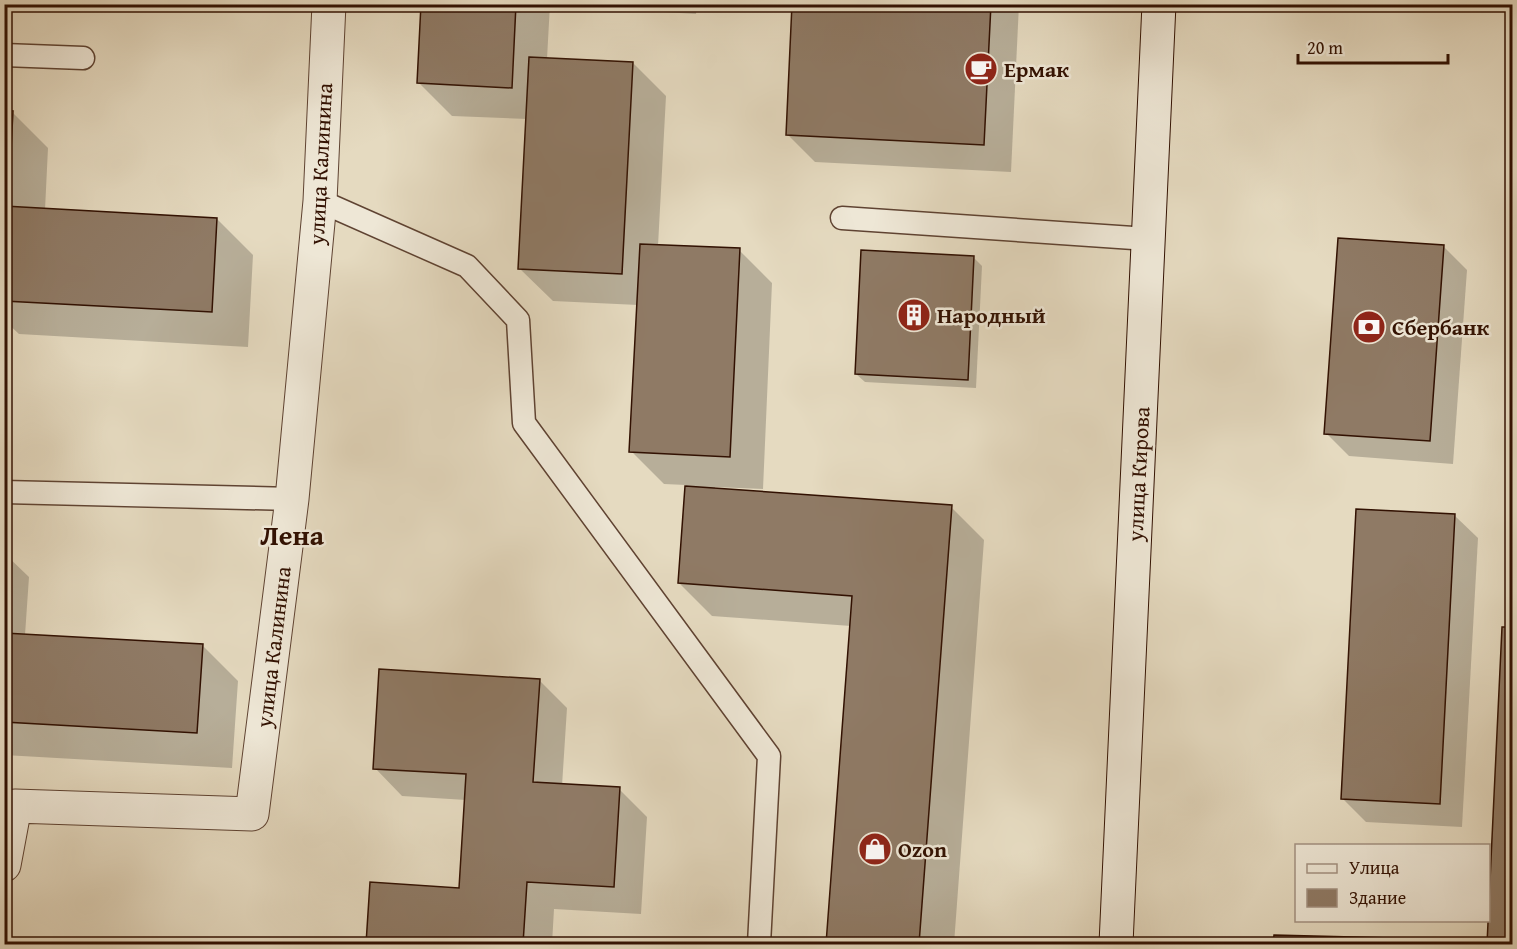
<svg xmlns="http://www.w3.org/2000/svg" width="1517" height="949" viewBox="0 0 1517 949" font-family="'Gentium Book Plus',serif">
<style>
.shadow{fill:#0003}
.building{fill:#8f7a65;stroke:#321102;stroke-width:1.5}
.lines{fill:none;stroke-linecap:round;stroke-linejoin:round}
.lane-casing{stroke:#5f4332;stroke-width:25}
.street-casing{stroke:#5f4332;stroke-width:35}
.secondary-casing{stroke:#321102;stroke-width:35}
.lane{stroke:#eee7d6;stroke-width:22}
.street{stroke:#eee7d6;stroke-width:33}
.secondary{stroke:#eee7d6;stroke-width:33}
.labels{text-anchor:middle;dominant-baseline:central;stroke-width:5;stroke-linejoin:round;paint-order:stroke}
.poi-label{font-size:22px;font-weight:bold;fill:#321102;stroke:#eee7d6;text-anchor:start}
.street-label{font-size:22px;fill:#321102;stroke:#eee7d6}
.district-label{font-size:28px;font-weight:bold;fill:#321102;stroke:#eee7d6}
</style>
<rect width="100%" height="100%" fill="#e5dac0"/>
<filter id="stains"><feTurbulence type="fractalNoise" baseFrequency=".00333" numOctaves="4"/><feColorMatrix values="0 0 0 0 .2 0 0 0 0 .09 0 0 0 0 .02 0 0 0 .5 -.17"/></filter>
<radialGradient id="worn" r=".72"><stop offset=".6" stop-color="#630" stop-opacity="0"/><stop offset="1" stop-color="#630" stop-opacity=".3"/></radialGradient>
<g class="shadow">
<polygon points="423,4 550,4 547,59 633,63 666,96 658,246 739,250 772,283 763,489 715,487 715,490 951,507 984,540 954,944 827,944 851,626 712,616 679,583 686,485 664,484 631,451 638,305 553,301 519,268 527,119 452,116 419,83"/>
<polygon points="595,4 697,4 696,14 599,8"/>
<polygon points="794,4 1019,4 1011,172 815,162 787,134"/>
<polygon points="4,112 12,112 48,148 45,210 217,219 253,255 248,347 19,334 4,320"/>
<polygon points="1444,247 1467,270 1453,464 1349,456 1326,433"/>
<polygon points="973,257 982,266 976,388 865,382 856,374"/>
<polygon points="1454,515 1478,538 1462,827 1366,822 1343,799"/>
<polygon points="4,553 29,577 25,635 202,645 238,681 232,768 4,755"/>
<polygon points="1504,629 1512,629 1512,944 1489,944"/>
<polygon points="539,680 567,708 562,786 619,789 647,817 641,914 554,909 552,944 368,944 372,883 460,889 466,800 402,796 375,768"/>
<polygon points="1275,936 1392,940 1397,944 1275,944"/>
</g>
<g class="building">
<polygon points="421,4 516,4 512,88 417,83"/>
<polygon points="792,4 991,4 984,145 786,135"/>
<polygon points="529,57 633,62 622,274 518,269"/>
<polygon points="4,110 13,111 8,206 4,206"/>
<polygon points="4,206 217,218 212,312 4,301"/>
<polygon points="1338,238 1444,245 1430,441 1324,434"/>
<polygon points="640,244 740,248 730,457 629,452"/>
<polygon points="861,250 974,256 968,380 855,374"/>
<polygon points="685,486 952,505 919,944 826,944 852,596 678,583"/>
<polygon points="1356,509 1455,514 1440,804 1341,799"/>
<polygon points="1502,627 1512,627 1512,944 1487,944"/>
<polygon points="4,633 203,644 197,733 4,722"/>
<polygon points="379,669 540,679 533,782 620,787 614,887 527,882 523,944 366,944 370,882 459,888 466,774 373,769"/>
<polygon points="1274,935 1393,938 1392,944 1273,944"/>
</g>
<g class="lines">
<defs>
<g id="lane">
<polyline points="4,55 83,58"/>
<polyline points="320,201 467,266 518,320 524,423 769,756 759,944"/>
<polyline points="842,218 1148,239"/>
<polyline points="4,492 292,499"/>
</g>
<polyline id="street" points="4,865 15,806 252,814 292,499 320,201 329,4"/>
<polyline id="secondary" points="1116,944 1159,4"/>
</defs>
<use href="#lane" class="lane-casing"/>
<use href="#street" class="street-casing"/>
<use href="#secondary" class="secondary-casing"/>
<use href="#lane" class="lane"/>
<use href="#street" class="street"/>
<use href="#secondary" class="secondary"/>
</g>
<defs>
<symbol id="cafe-disc" viewBox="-11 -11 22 22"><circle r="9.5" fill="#8f2418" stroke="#eee7d6"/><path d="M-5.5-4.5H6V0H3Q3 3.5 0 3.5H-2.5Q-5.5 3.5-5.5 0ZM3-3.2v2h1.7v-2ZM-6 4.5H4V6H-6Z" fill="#fff"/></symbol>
<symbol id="building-disc" viewBox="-11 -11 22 22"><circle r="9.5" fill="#8f2418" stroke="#eee7d6"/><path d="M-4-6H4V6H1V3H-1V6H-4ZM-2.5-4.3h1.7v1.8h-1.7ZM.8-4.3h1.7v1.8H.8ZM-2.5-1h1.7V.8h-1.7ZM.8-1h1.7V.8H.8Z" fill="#fff"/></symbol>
<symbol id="bank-disc" viewBox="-11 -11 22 22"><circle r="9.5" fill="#8f2418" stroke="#eee7d6"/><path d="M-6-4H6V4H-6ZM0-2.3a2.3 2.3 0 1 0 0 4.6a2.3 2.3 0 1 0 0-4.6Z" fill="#fff"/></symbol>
<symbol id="shop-disc" viewBox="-11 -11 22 22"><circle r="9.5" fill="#8f2418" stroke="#eee7d6"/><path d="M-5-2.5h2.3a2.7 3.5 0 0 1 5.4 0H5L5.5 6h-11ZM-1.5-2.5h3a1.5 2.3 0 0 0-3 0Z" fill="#fff"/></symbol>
</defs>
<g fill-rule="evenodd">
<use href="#cafe-disc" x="962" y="50" width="38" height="38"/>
<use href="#building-disc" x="895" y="296" width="38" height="38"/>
<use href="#bank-disc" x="1350" y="308" width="38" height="38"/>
<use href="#shop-disc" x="856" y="830" width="38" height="38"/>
</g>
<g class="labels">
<g class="poi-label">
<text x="1004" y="69">Ермак</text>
<text x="937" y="315">Народный</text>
<text x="1392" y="327">Сбербанк</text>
<text x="898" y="849">Ozon</text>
</g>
<g class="street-label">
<text transform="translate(320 164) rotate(-87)">улица Калинина</text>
<text transform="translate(1138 474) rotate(-87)">улица Кирова</text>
<text transform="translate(273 647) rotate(-83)">улица Калинина</text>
</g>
<g class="district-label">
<text x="292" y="534">Лена</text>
</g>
</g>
<rect width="1517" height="949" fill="none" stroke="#e5dac0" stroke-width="24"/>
<rect x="6" y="6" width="1505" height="937" fill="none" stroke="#321102" stroke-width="3"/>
<rect x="12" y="12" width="1493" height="925" fill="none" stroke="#321102" stroke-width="1.5"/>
<rect x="1295" y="844" width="195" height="78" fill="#eee7d6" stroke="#a39181" stroke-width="1.5"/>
<rect x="1307" y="864" width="30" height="9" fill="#eee7d6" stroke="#a39181" stroke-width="1.5"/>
<text x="1349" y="874" font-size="18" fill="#321102">Улица</text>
<rect x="1307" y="889" width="30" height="18" fill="#8f7a65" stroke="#a39181" stroke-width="1.5"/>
<text x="1349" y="904" font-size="18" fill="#321102">Здание</text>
<path d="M1298 54v9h150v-9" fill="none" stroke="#321102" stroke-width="3"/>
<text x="1307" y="54" font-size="18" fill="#321102" stroke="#eee7d6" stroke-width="4.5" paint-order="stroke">20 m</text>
<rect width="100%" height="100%" filter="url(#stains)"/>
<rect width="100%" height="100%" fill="url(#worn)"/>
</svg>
